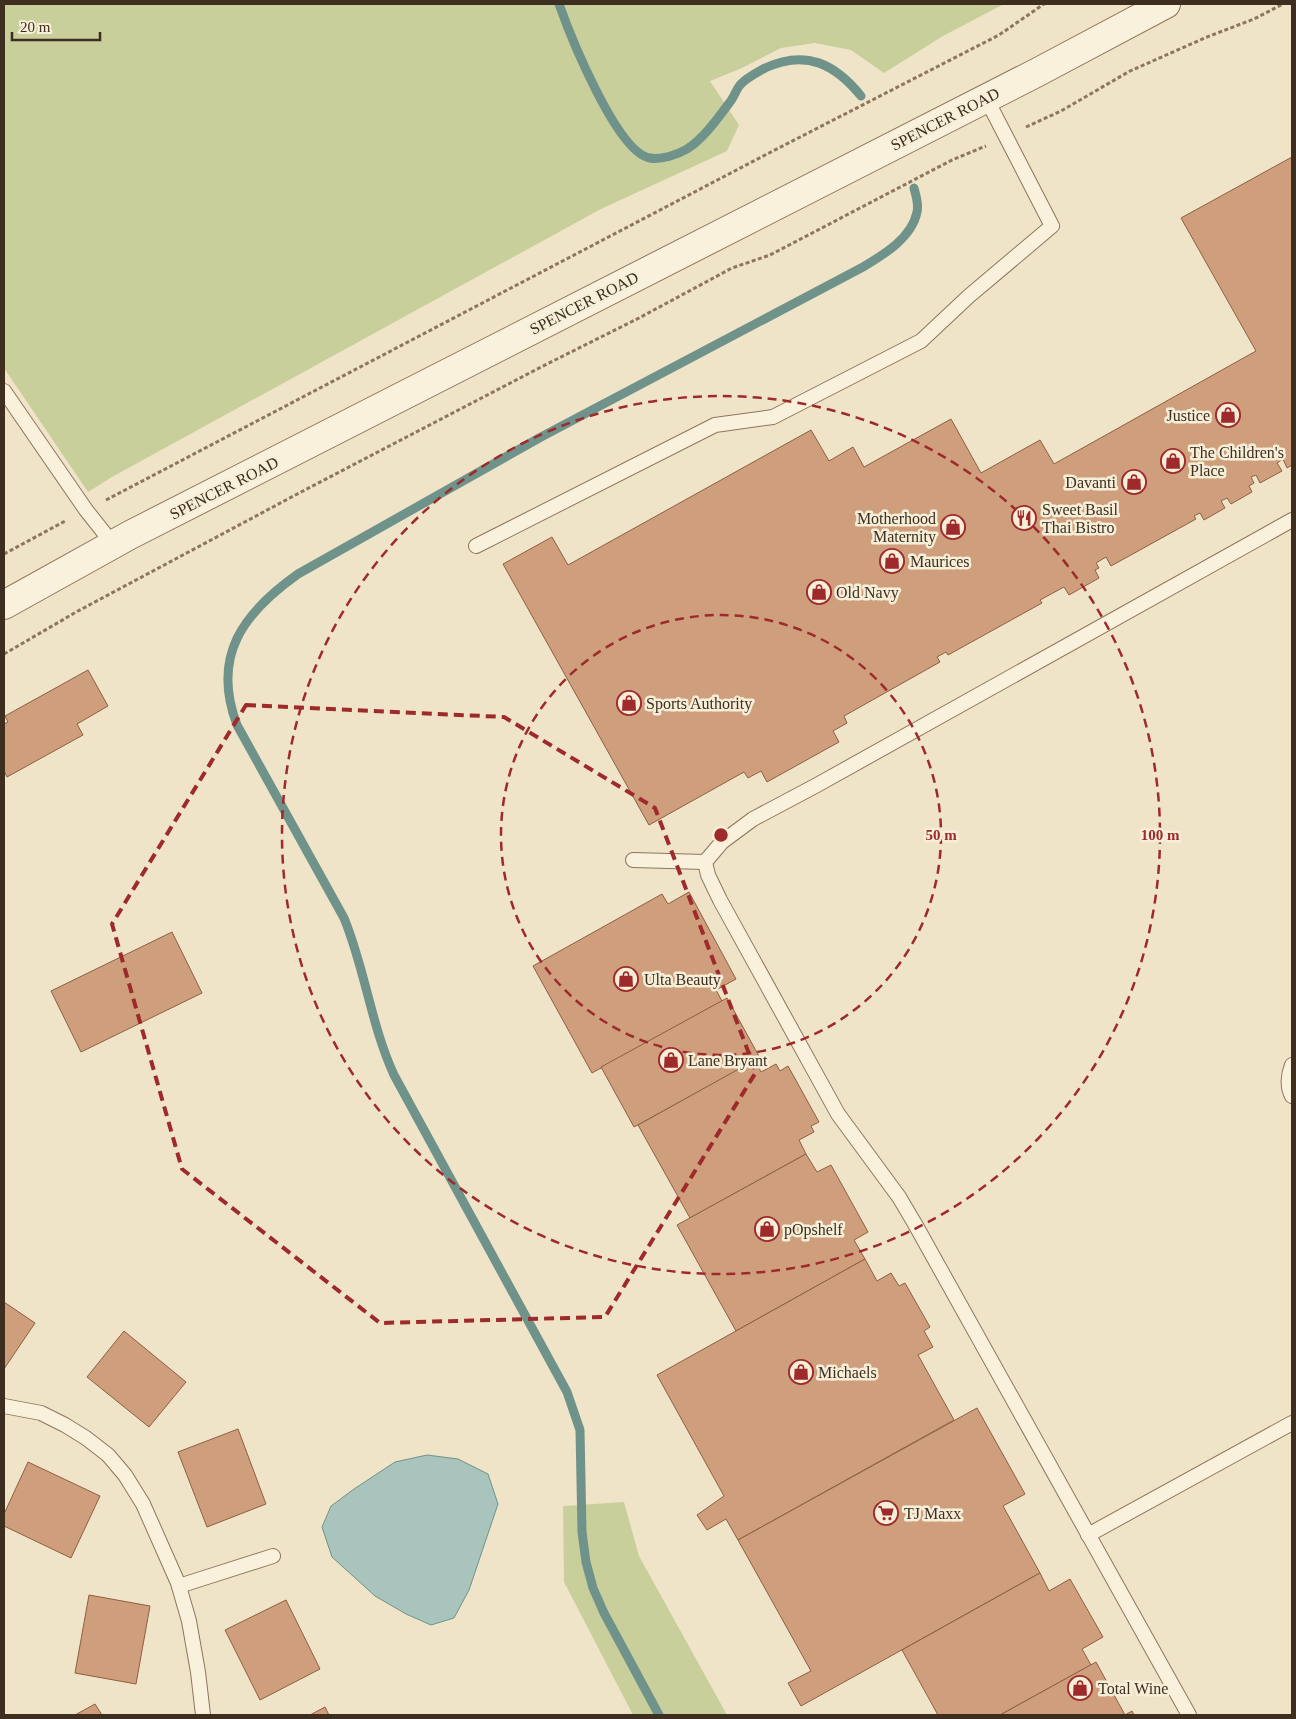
<svg xmlns="http://www.w3.org/2000/svg" width="1296" height="1719" viewBox="0 0 1296 1719" font-family="'Times New Roman',serif">
<style>
.green{fill:#c9cf9b}
.water{fill:#a9c4bc;stroke:#6f938a}
.lines{fill:none;stroke-linecap:round;stroke-linejoin:round}
.stream{stroke:#6f938a;stroke-width:9}
.building{fill:#cf9f7d;stroke:#8d5f41}
.service-casing{stroke:#8d765c;stroke-width:16}
.tertiary-casing{stroke:#8d765c;stroke-width:30}
.path{stroke:#8d765c;stroke-width:3;stroke-dasharray:4 2.5;stroke-linecap:butt}
.service{stroke:#faf1dc;stroke-width:14}
.tertiary{stroke:#faf1dc;stroke-width:28}
.marked{fill:none;stroke:#9e2a2b;stroke-width:4;stroke-dasharray:10 6;stroke-linejoin:round}
.ring{fill:none;stroke:#9e2a2b;stroke-width:2.5;stroke-dasharray:9 6}
.labels{text-anchor:middle;dominant-baseline:central;stroke-width:5;stroke-linejoin:round;paint-order:stroke}
.street-label{font-size:16px;fill:#3d2e20;stroke:#f7eed8}
.poi-label{font-size:16px;fill:#3d2e20;stroke:#f7eed8;text-anchor:start}
.centre{fill:#9e2a2b;stroke:#f7eed8;stroke-width:2.5}
.ring-label{font-size:15px;text-anchor:middle;font-weight:bold;fill:#9e2a2b;stroke:#f7eed8;stroke-width:5;stroke-linejoin:round;paint-order:stroke}
</style>
<rect width="100%" height="100%" fill="#f0e4c8"/>
<g class="green">
<polygon points="4,4 1004,4 943,36 884,73 851,50 815,43 781,48 742,68 710,81 739,125 727,151 601,209 112,477 88,492 4,368"/>
<polygon points="624,1502 639,1556 727,1715 633,1715 564,1582 563,1506"/>
</g>
<polygon class="water" points="427,1455 458,1459 488,1474 498,1504 469,1590 454,1618 431,1625 406,1614 375,1596 332,1557 322,1527 331,1506 354,1489 395,1462"/>
<g class="lines">
<g class="stream">
<path d="M 559,4 C 570,35 617,153 650,158 C 661,160 677,155 687,149 C 704,138 718,118 730,102 C 734,97 736,90 740,85 C 746,78 756,73 765,68 C 806,49 835,64 861,96"/>
<path d="M 659,1715 L 604,1613 L 593,1588 L 586,1562 L 582,1532 L 580,1430 L 567,1392 L 394,1075 C 371,1025 365,969 344,918 L 237,725 C 211,656 243,613 298,574 L 541,437 L 863,267 C 883,255 912,238 917,212 C 919,204 916,196 914,188"/>
</g>
</g>
<g class="building">
<polygon points="1292,157 1292,465 1287,468 1283,459 1277,463 1282,471 1260,483 1256,475 1251,477 1254,483 1249,486 1252,492 1231,504 1227,498 1221,501 1225,508 1204,520 1200,513 1194,516 1196,519 1111,566 1106,557 1096,563 1099,568 1095,570 1099,578 1069,595 1064,587 1040,600 1042,603 948,655 946,652 937,657 940,662 844,716 847,723 833,731 839,742 767,782 761,771 748,778 744,772 649,825 503,564 552,537 568,565 811,430 829,461 853,447 864,467 951,419 981,473 1040,440 1054,464 1256,351 1181,218"/>
<polygon points="88,670 108,706 77,724 83,735 7,777 4,771 4,724 8,722 5,716"/>
<polygon points="689,892 736,979 716,990 722,1001 592,1073 533,966 662,894 668,904"/>
<polygon points="172,932 202,993 81,1052 51,991"/>
<polygon points="727,998 760,1058 634,1127 601,1067"/>
<polygon points="755,1060 761,1072 776,1064 780,1071 788,1066 819,1122 811,1126 814,1132 799,1140 806,1154 690,1218 638,1125"/>
<polygon points="806,1154 817,1172 831,1165 868,1232 854,1240 865,1259 736,1331 677,1225"/>
<polygon points="865,1259 877,1281 891,1273 899,1286 905,1283 930,1327 924,1331 933,1347 918,1355 954,1420 738,1540 726,1519 707,1530 697,1515 724,1496 657,1375"/>
<polygon points="4,1302 35,1323 4,1369"/>
<polygon points="124,1331 186,1382 149,1427 87,1377"/>
<polygon points="977,1408 1025,1494 1003,1506 1040,1573 801,1706 788,1683 811,1671 738,1540"/>
<polygon points="238,1429 266,1504 207,1527 178,1452"/>
<polygon points="28,1462 100,1496 71,1558 4,1526 4,1514"/>
<polygon points="1040,1573 1049,1591 1070,1579 1103,1637 1082,1649 1091,1665 1000,1715 938,1715 902,1650"/>
<polygon points="89,1595 150,1606 136,1684 75,1673"/>
<polygon points="286,1600 320,1669 260,1700 225,1630"/>
<polygon points="1096,1662 1125,1715 1132,1711 1134,1715 1000,1715"/>
<polygon points="95,1704 102,1715 75,1715"/>
<polygon points="325,1707 329,1715 310,1715"/>
</g>
<g class="lines">
<defs>
<g id="service">
<polyline points="4,391 86,510 113,544"/>
<polyline points="476,546 715,425 773,417 921,341 969,296 1052,226 986,98"/>
<polyline points="633,860 705,862"/>
<path d="M 1292,1065 C 1288,1075 1287,1087 1292,1096"/>
<polyline points="4,1406 41,1413 65,1425 86,1438 108,1455 125,1475 143,1504 178,1583 189,1621 198,1672 203,1715"/>
<polyline points="1088,1535 1292,1423"/>
<polyline points="179,1586 273,1556"/>
<polyline points="1189,1715 915,1224 899,1197 838,1114 720,900 708,875 705,862 722,842 753,819 817,785 1292,520"/>
</g>
<polyline id="tertiary" points="4,605 130,535 1038,72 1166,4"/>
</defs>
<use href="#service" class="service-casing"/>
<use href="#tertiary" class="tertiary-casing"/>
<g class="path">
<polyline points="1026,127 1061,111 1130,71 1207,37 1254,19 1283,4"/>
<polyline points="106,500 769,153 999,35 1044,4"/>
<polyline points="4,554 67,520"/>
<polyline points="4,654 78,611 301,492 541,367 639,318 732,268 770,255 952,160 986,146"/>
</g>
<use href="#service" class="service"/>
<use href="#tertiary" class="tertiary"/>
</g>
<path class="marked" d="M 246,705 L 504,717 L 655,808 L 756,1072 L 605,1317 L 380,1323 L 182,1169 L 112,924 Z"/>
<g class="ring">
<circle cx="721" cy="835" r="220"/>
<circle cx="721" cy="835" r="439"/>
</g>
<defs>
<symbol id="shop-ring" viewBox="-11 -11 22 22"><circle r="9.5" fill="#f7eed8" stroke="#9e2a2b" stroke-width="1.5"/><path d="M-5-2.5h2.3a2.7 3.5 0 0 1 5.4 0H5L5.5 6h-11ZM-1.5-2.5h3a1.5 2.3 0 0 0-3 0Z" fill="#9e2a2b"/></symbol>
<symbol id="restaurant-ring" viewBox="-11 -11 22 22"><circle r="9.5" fill="#f7eed8" stroke="#9e2a2b" stroke-width="1.5"/><path d="M-5-6h1v4h1v-4h1v4h1v-4h1v5L-1.5 .5V6h-2V.5L-5-1ZM5-6V6H3V1.5H1.5Q1.5-4 5-6Z" fill="#9e2a2b"/></symbol>
<symbol id="supermarket-ring" viewBox="-11 -11 22 22"><circle r="9.5" fill="#f7eed8" stroke="#9e2a2b" stroke-width="1.5"/><path d="M-6-5.5h2.5l.6 2H6L4.5 2H-2.5L-4.4-4H-6ZM-1.5 3.2a1.3 1.3 0 1 0 .1 0ZM3 3.2a1.3 1.3 0 1 0 .1 0Z" fill="#9e2a2b"/></symbol>
</defs>
<g fill-rule="evenodd">
<use href="#shop-ring" x="1214" y="401" width="28" height="28"/>
<use href="#shop-ring" x="1159" y="447" width="28" height="28"/>
<use href="#shop-ring" x="1120" y="468" width="28" height="28"/>
<use href="#restaurant-ring" x="1010" y="504" width="28" height="28"/>
<use href="#shop-ring" x="939" y="513" width="28" height="28"/>
<use href="#shop-ring" x="878" y="547" width="28" height="28"/>
<use href="#shop-ring" x="805" y="578" width="28" height="28"/>
<use href="#shop-ring" x="615" y="689" width="28" height="28"/>
<use href="#shop-ring" x="612" y="965" width="28" height="28"/>
<use href="#shop-ring" x="657" y="1046" width="28" height="28"/>
<use href="#shop-ring" x="753" y="1215" width="28" height="28"/>
<use href="#shop-ring" x="787" y="1358" width="28" height="28"/>
<use href="#supermarket-ring" x="872" y="1499" width="28" height="28"/>
<use href="#shop-ring" x="1066" y="1674" width="28" height="28"/>
</g>
<g class="labels">
<g class="street-label">
<text transform="translate(945 119) rotate(-27)">SPENCER ROAD</text>
<text transform="translate(584 303) rotate(-27)">SPENCER ROAD</text>
<text transform="translate(224 488) rotate(-27)">SPENCER ROAD</text>
</g>
<g class="poi-label">
<text x="1210" y="415" text-anchor="end">Justice</text>
<text x="1190" y="452">The Children's<tspan x="1190" dy="18">Place</tspan></text>
<text x="1116" y="482" text-anchor="end">Davanti</text>
<text x="1042" y="509">Sweet Basil<tspan x="1042" dy="18">Thai Bistro</tspan></text>
<text x="936" y="518" text-anchor="end">Motherhood<tspan x="936" dy="18">Maternity</tspan></text>
<text x="910" y="561">Maurices</text>
<text x="836" y="592">Old Navy</text>
<text x="646" y="703">Sports Authority</text>
<text x="644" y="979">Ulta Beauty</text>
<text x="688" y="1060">Lane Bryant</text>
<text x="784" y="1229">pOpshelf</text>
<text x="818" y="1372">Michaels</text>
<text x="904" y="1513">TJ Maxx</text>
<text x="1098" y="1688">Total Wine</text>
</g>
</g>
<circle cx="721" cy="835" r="8" class="centre"/>
<g class="ring-label">
<text x="941" y="840">50 m</text>
<text x="1160" y="840">100 m</text>
</g>
<rect width="1296" height="1719" fill="none" stroke="#3d2e20" stroke-width="10"/>
<path d="M12 32v8h88v-8" fill="none" stroke="#3d2e20" stroke-width="2.5"/>
<text x="20" y="32" font-size="15" fill="#3d2e20" stroke="#f7eed8" stroke-width="4" paint-order="stroke">20 m</text>
</svg>
